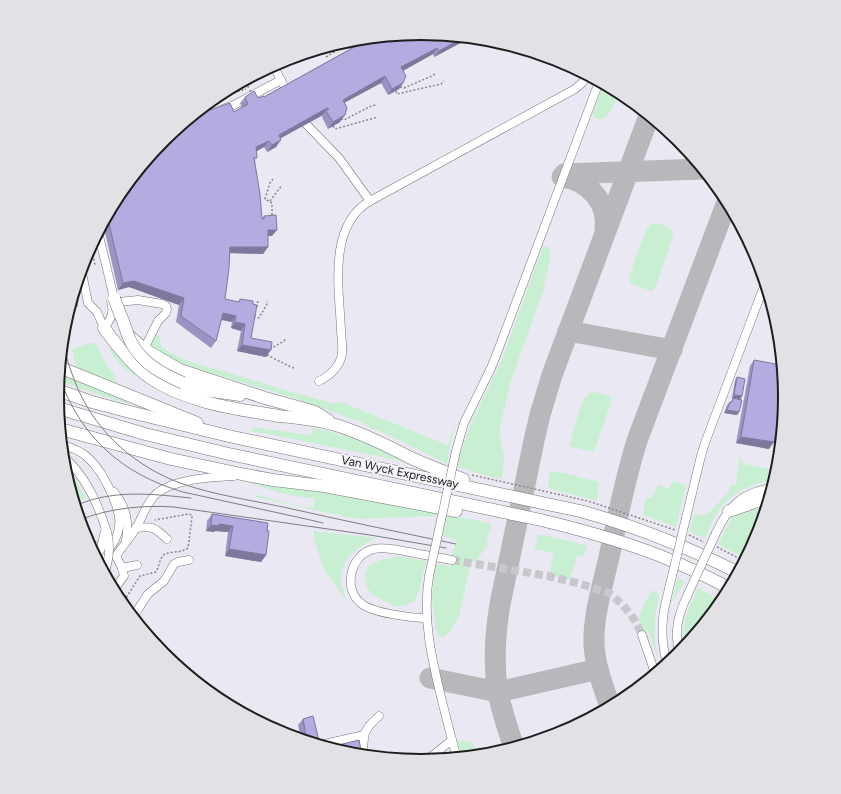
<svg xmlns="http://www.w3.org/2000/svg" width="841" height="794" viewBox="0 0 841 794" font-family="Figtree,sans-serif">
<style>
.built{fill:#eae8f3}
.green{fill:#c9efd3}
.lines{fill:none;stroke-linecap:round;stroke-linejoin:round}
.taxiway{stroke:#b8b8bc;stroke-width:21}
.minor-tunnel{stroke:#c8c8cc;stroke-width:8;stroke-dasharray:8 4;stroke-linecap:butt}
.minor-casing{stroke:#757578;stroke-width:9}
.highway-casing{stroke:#757578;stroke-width:13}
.path{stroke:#878789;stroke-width:1.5;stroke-dasharray:2 2;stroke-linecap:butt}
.minor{stroke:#fff;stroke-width:8}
.highway{stroke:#fff;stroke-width:12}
.tram{stroke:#7e7e80;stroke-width:1}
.minor-bridge-casing{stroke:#757578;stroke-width:9;stroke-linecap:butt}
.highway-bridge-casing{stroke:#757578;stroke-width:13;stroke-linecap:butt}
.path-bridge{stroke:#878789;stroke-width:1.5;stroke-dasharray:2 2;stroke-linecap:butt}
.minor-bridge{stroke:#fff;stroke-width:8}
.highway-bridge{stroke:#fff;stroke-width:12}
.wall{fill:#9b93c1}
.shaded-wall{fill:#7e789d}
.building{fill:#b4abe0;stroke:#7e789d}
.labels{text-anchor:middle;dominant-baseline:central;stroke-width:4;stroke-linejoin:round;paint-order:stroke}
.street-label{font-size:12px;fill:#1e1e1f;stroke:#f3f3f7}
.rim{fill:none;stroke:#1e1e1f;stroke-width:2}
</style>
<rect width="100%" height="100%" fill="#f3f3f7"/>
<circle class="built" cx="420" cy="397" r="363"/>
<g class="green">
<path d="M 604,84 L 619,92 C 616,101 605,130 592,115 Z"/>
<path d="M 651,224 C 661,224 672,224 673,236 L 657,283 L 654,289 L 651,291 L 630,283 L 629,281 C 631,270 643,232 651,224 Z"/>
<polygon points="545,246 546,246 548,247 550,251 550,259 543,292 510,383 499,433 504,456 502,479 480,474 457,467 461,452 472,421 501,362 543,247"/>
<path d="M 156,335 L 159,335 L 161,346 C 179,361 204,365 226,372 C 262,383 298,394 335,404 L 341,402 L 448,445 L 450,437 L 458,421 L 452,436 L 447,464 C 423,452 399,440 375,429 L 373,430 L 363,423 L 294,398 L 194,368 L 167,357 L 147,344 L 153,340 Z"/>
<polygon points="91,343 94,343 96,344 107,366 114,375 117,383 76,368 72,349"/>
<path d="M 111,346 L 140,377 C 126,373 115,361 109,348 Z"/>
<polygon points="59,373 127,401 127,403 109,398 58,381"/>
<path d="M 592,392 L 599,393 L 610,396 L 611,398 L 609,408 L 594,452 L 572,447 L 570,446 C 573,434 579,407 585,398 C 587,395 589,393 592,392 Z"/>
<polygon points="253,427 311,435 313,428 330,431 340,436 339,431 363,440 402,459 402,461 401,461 322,445 251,431"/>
<path d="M 739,457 L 741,458 L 744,464 L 777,470 L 774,481 C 749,482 726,496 714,518 C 710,524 708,532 705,538 L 689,532 L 694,514 L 701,516 L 705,513 L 707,515 L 729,492 L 730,486 L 732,485 L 736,486 Z"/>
<polygon points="63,465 76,480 86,498 74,502 63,468"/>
<polygon points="550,471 564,473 599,482 597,501 548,488"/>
<polygon points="673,481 686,485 676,527 643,515 645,497 652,498 658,485 669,489"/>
<path d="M 248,482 L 329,489 L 437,511 L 436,516 L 358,519 L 255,497 L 257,495 L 300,506 L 314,508 L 314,498 C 291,497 270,490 248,482 Z"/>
<polygon points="769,495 757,537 745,559 718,544 731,519 736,513"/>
<polygon points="447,516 470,519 492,524 486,542 489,543 475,562 471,562 459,616 451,631 444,637 438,636 436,630 432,599 434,576 436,564 450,566 456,540 443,536"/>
<path d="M 314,531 L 376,538 C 347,551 332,569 347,600 L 342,595 L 324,570 L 314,539 Z"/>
<polygon points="538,534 561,539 587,546 583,557 577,556 570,580 551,575 550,571 554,553 534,549"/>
<polygon points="397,556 426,561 419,591 415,600 407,605 396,607 371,594 366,585 365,576 368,567 380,560"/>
<path d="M 678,578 L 685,582 C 681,589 676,595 671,602 Z"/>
<path d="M 698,588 L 722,601 L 686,645 C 680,621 689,608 698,588 Z"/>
<path d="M 652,591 L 656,591 L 659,596 L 655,617 L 655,640 L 658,661 L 649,632 L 645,633 C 643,630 639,625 639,621 C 639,613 647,598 652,591 Z"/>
<polygon points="457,740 473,743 478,755 462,757"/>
</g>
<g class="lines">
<g class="taxiway">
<polyline points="564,174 702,169"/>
<path d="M 562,177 C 589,180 609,204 605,230"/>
<polyline points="568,331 672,350"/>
<polyline points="430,678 498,692 598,669"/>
<path d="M 610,706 C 603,686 595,666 594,644 C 593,615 603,585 609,557 C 618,517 625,477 638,438 L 727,202"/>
<path d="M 514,747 C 508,730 502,712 498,693 C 493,663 495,634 500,604 L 535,436 L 540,415 L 552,375 L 649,116"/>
</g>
<polyline class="minor-tunnel" points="452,560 548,576 581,584 609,593 623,605 634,619 642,635"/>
<defs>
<g id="minor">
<polyline points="273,65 283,84"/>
<polyline points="223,109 234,105 281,80"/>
<polyline points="198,111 204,114 211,112"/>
<polyline points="306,124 339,158 370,201"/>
<path d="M 81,268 L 88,303 L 97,312 L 104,328 C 112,318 114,313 111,301"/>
<polyline points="112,298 119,302 138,300 162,304 166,306 167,309 166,313 158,321 144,349"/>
<path d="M 319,381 C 330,376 340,366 342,354 C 343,346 341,337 341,329 C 339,288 328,225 370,201 L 575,89 L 583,82 L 587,75"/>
<path d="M 61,444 C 70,447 79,450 86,456 C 98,466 104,478 111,492 C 113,498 117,505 118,512 C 123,531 113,550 96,559"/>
<polyline points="456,451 464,423 491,368 497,353 599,82"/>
<path d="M 62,455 C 84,474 96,499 105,526"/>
<path d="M 114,492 C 127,509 129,521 126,541"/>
<polyline points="686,518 701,456 705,443 761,294 765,285"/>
<path d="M 136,528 C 153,526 154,527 167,539"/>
<path d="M 716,533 C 729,506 741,493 771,488"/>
<polyline points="90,547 98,546 107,544"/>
<polyline points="122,568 137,565"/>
<path d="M 429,576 C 422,618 432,660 442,701 C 447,720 451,739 457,757"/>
<path d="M 113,591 L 124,576 L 122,568 L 116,556 C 122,547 130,538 136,528 C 142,518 146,505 154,496 C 171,479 210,477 234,476"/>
<path d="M 666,601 C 661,622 661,642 667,663"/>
<polyline points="133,617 148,594 164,581 174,564 178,562 189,560"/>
<path d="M 427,618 C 412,618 373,613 362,604 C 342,590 350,554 374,549 C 382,547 390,549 398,550 C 416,553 434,557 452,560"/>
<polyline points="642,635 655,673"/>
<path d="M 679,652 C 674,630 678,616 687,596"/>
<polyline points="320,745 364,735"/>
<path d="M 363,755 C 364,734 362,731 379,716"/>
<polyline points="427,760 452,740"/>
</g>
<g id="highway">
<path d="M 104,328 C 117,346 131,364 149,377 C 187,403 236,409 279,416 C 299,418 320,420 339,426 C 364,434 386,445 409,457 C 426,465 445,472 463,479"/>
<polyline points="128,335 144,349 154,355 180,370 265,398 305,409 315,412 328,420"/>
<polyline points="59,367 197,423"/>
<polyline points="183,383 205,390 240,395"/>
<path d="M 57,390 L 92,402 L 126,411 L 233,437 L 580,511 C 635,526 687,547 737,572"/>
<path d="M 58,408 L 145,434 L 229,454 L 541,520 C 578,529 615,539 650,552 C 677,562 704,575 729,588"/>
<polyline points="60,429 171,459 246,475 273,480 324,486 456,511"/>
<path d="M 729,511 C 742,507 755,501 768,498"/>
</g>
</defs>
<use href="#minor" class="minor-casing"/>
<use href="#highway" class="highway-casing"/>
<g class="path">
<polyline points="347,41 351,50"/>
<polyline points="326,57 336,51 339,43"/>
<polyline points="237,84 247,84 249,89"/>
<polyline points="400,87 404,88 432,76 435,74"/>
<polyline points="396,91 397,94 441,84 444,81"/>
<polyline points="226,94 230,94 246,89"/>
<polyline points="341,119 344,120 371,106 376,105"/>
<polyline points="333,126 335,129 378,117"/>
<polyline points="270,201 282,185"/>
<polyline points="272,215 272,203 265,199 270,183 273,179"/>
<polyline points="91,247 95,265"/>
<polyline points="257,307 258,299"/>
<polyline points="254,316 259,318 267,304 267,301"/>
<polyline points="67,319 77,306 78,297"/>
<polyline points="270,349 284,341 286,338"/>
<polyline points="267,355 291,367 294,368"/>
<polyline points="472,475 588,501 675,530"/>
<polyline points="689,535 704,542"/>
<polyline points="717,547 744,561"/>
<path d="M 122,604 L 140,576 L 156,572 C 159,567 159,561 162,557 C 166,550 181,554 188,548 L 192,517 L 192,515 L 188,514 L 155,520"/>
<polyline points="279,732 280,731 290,736"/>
</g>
<use href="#minor" class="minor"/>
<use href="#highway" class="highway"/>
<g class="tram">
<path d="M 62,340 C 66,357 71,373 78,389 C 97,433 137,468 183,484 C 215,495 250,500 283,507 C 341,520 398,532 456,544"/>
<path d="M 59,376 C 80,437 122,474 183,492 L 306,519 L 323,523"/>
<path d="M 58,386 C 63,408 66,431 62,453"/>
<path d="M 75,506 C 112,489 152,494 191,498"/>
<path d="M 79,520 C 110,508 142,505 174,507 L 370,535 L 446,548"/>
</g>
<defs>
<g id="minor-bridge">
<polyline points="98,232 114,298"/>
<polyline points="96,558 101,548 105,531"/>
<path d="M 104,574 C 110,558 111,542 105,526"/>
<polyline points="429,576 456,451"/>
<polyline points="687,596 716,533"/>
<polyline points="666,601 686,518"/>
</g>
<path id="highway-bridge" d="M 114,298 C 117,306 120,314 123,321 C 126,329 128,337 132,344 C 143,364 163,374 183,383"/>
</defs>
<use href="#minor-bridge" class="minor-bridge-casing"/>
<use href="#highway-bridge" class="highway-bridge-casing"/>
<polyline class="path-bridge" points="250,90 252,95"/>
<use href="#minor-bridge" class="minor-bridge"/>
<use href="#highway-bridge" class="highway-bridge"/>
</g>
<g class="wall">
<polygon points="421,33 470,38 434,57 433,54 403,71 403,83 399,89 388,95 381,83 344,103 340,122 328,129 322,117 323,115 280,138 276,147 267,152 264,147 256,151 255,161 262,219 264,216 272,236 268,236 268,247 263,254 230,253 225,299 238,302 240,299 253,304 251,338 266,357 237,351 241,331 231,328 232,322 221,320 216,341 211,348 176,322 179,305 129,287 118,290 103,223 118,195 195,115 234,112 242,108 240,103 245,97 258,98 264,97 352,48 352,47 356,40 368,39"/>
<polygon points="754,360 784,397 782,424 777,424 769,449 736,443 750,366"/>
<polygon points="737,377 742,396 740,399 739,412 737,415 724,413 727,405 730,402 731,402 733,399 732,398 735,380"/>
<polygon points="212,514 267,531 266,555 261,562 225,556 228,532 215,531 214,532 206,531 207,521"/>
<polygon points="303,719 320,745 301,739 298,725"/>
</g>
<g class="shaded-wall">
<polygon points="464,37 470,38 434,57 439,51"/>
<polygon points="437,48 433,54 397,74 401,67"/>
<polygon points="385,76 381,83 338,106 343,100"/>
<polygon points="403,83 399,89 388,95 392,89"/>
<polygon points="327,108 323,115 274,142 279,135"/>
<polygon points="345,115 340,122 328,129 333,122"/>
<polygon points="281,140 276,147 267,152 272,145"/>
<polygon points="269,141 264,147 252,154 256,147"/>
<polygon points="268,230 277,230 272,236 263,236"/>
<polygon points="96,242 93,247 90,247 92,243"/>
<polygon points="230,247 268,247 263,254 226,253"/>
<polygon points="134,281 184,298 179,305 129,287 118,290 123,283"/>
<polygon points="223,313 236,316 232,322 218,319"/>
<polygon points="235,322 245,324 241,331 231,328"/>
<polygon points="242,345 271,350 266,357 237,351"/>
<polygon points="734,395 742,396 740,400 732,398"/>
<polygon points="727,410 739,412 737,415 724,413"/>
<polygon points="779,417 783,417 782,424 774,423"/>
<polygon points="741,437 774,442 769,449 736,443"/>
<polygon points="219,524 233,526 228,532 215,531 214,532 206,531 211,525"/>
<polygon points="229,549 266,555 261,562 225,556"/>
</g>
<g class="building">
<polygon points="421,33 464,37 439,51 437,48 401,67 406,76 403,83 392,89 385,76 343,100 347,108 345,115 333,122 326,111 329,109 327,108 279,135 281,140 272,145 269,141 256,147 257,158 254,158 260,194 262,219 264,219 264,216 276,215 277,230 268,230 268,247 230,247 229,268 225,299 239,302 240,299 253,301 253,304 257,305 251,338 272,342 271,350 242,345 245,324 235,322 236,316 223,313 216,341 181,316 184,298 134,281 123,283 107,215 118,195 163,139 195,114 195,115 230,103 234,112 248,104 245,97 254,91 258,98 264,96 264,97 358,45 356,40 358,39 367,38 368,39 371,38"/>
<polygon points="95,237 96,242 92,243"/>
<polygon points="754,360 781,365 784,397 783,417 779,417 774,442 741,437"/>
<polygon points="737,377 745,379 742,396 734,395"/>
<polygon points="733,398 742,400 739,412 727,410 730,402 732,402"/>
<polygon points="212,514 268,523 267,531 269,531 266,555 229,549 233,526 219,524 219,526 211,525"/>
<polygon points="313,716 320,745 307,741 303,719"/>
<polygon points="359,740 362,755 349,754 325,747 330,746 330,747"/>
</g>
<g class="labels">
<g class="street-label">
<text transform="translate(400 472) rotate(12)">Van Wyck Expressway</text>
</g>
</g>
<path d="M0 0H841V794H0ZM64 397a357 357 0 1 1 714 0a357 357 0 1 1-714 0Z" fill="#e2e2e6" fill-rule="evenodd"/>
<path class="rim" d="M64 397a357 357 0 1 1 714 0a357 357 0 1 1-714 0Z"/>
</svg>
